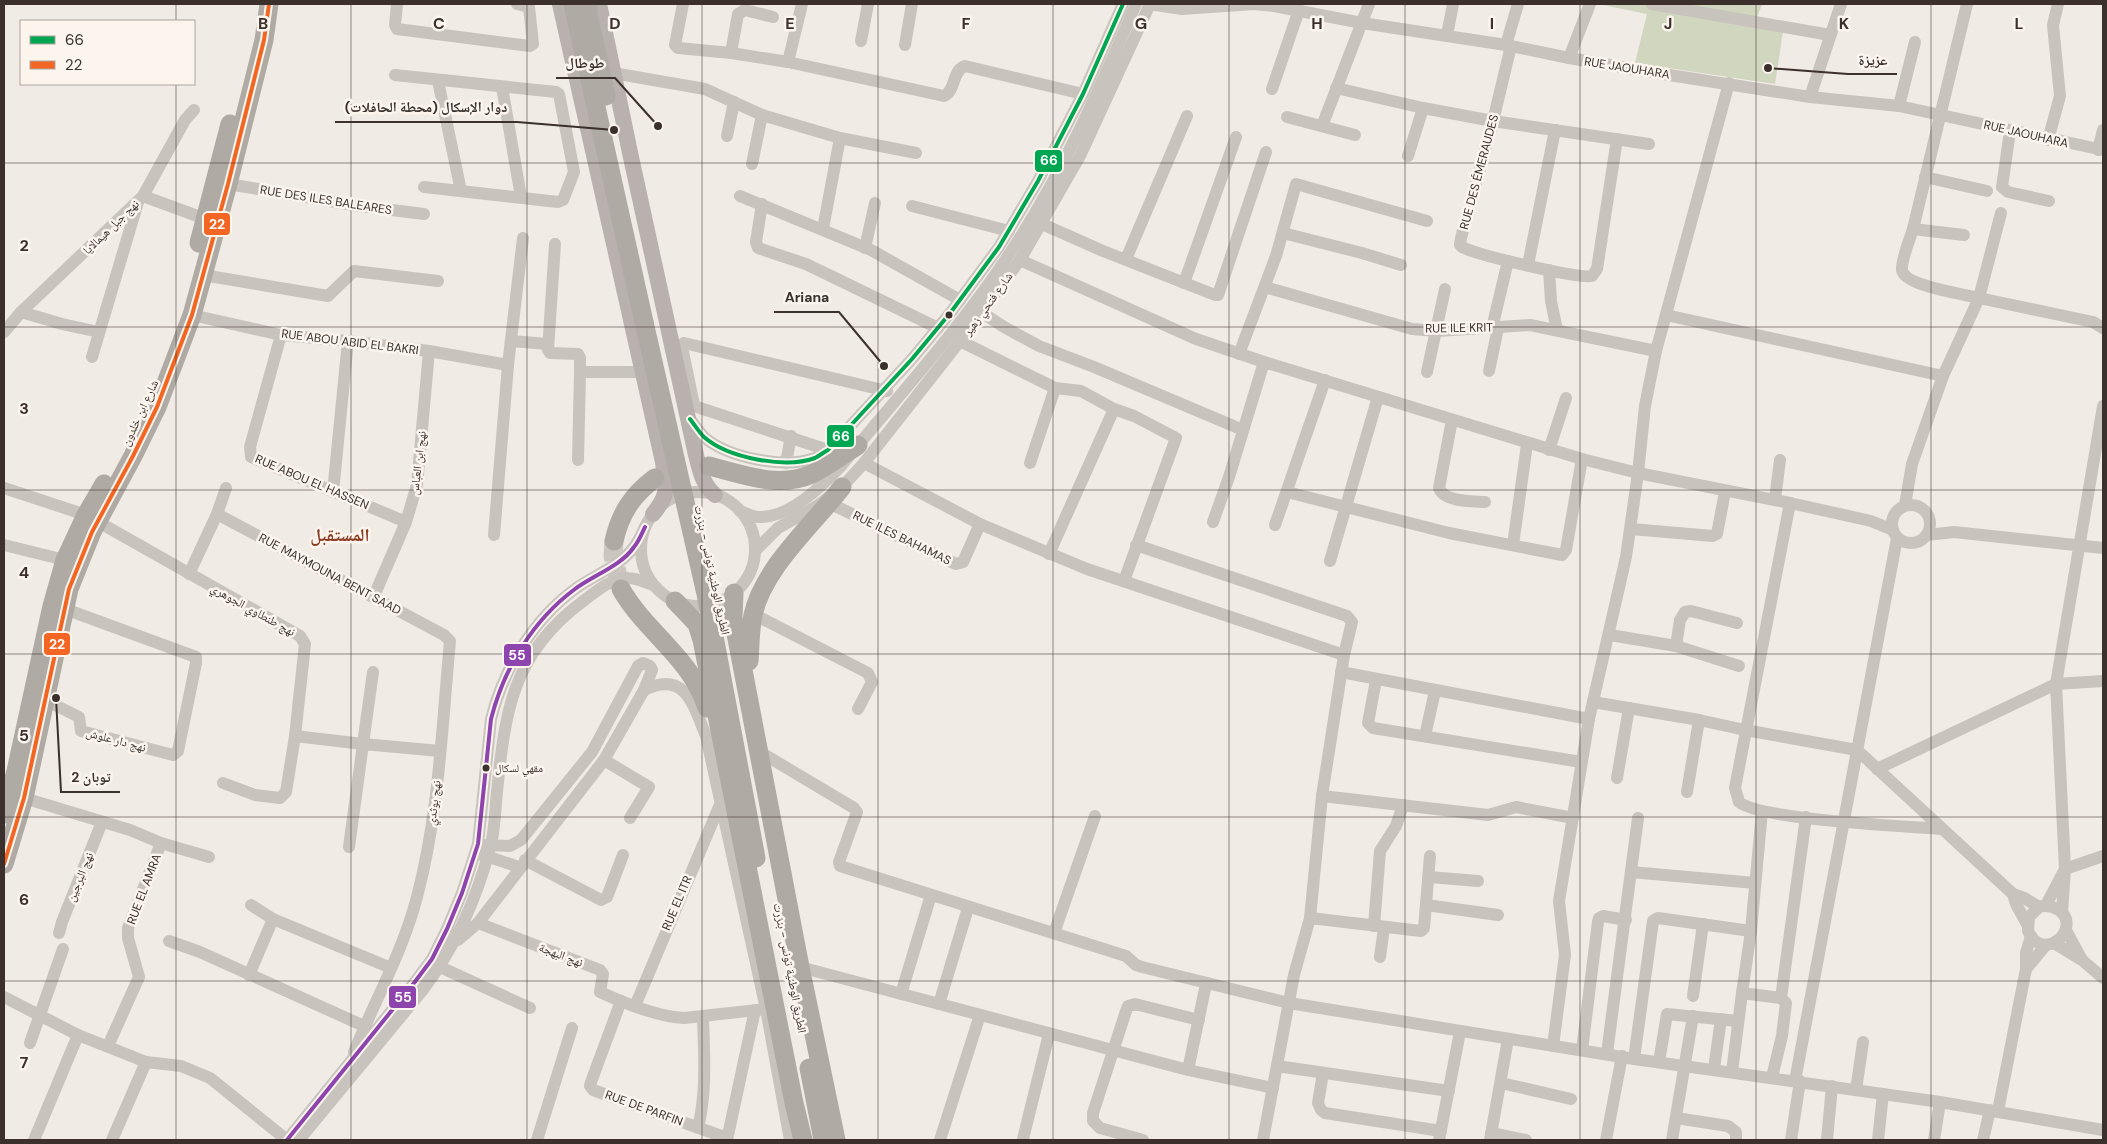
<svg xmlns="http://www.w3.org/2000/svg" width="2107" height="1144" viewBox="0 0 2107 1144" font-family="'DM Sans','Noto Naskh Arabic',sans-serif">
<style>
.green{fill:#d1d6bf}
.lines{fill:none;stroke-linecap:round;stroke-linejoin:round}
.highway-tunnel{stroke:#ccc6c0;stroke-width:19;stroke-dasharray:19 9;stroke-linecap:butt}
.minor{stroke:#c9c3be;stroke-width:12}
.major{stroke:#b8b1ad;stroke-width:16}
.highway{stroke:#afaaa4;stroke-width:19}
.highway-bridge{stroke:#afaaa4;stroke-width:19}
.bus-1-casing{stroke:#fbf5ee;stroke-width:8}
.bus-2-casing{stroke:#fbf5ee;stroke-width:8}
.bus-3-casing{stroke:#fbf5ee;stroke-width:8}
.bus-1{stroke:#00a651;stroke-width:4}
.bus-2{stroke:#f26522;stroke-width:4}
.bus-3{stroke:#8e44ad;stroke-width:4}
.grid{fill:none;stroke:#3b302b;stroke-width:1;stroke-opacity:0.55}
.bus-dot{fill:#3b302b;stroke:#fbf5ee;stroke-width:2}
.labels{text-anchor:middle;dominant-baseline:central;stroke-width:5;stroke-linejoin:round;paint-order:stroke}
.bus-label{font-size:11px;fill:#3b302b;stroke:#fbf5ee;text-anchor:start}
.street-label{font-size:12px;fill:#3b302b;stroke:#fbf5ee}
.district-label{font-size:18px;font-weight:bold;fill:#8c3b22;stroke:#fbf5ee}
.grid-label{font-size:16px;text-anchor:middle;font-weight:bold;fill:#3b302b;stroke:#fbf5ee;stroke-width:5;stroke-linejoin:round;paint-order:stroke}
.leader{fill:none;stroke:#3b302b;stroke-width:2}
.callout-dot{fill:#3b302b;stroke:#fbf5ee;stroke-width:2}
.callout-label{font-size:14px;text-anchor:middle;font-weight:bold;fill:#3b302b;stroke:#fbf5ee;stroke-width:5;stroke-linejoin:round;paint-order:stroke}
.line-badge{stroke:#fbf5ee;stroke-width:2}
.badge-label{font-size:14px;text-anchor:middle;font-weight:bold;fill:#fff}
</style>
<rect width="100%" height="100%" fill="#f0ebe5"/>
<polygon class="green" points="1598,4 1762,4 1754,27 1783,32 1775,84 1635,63 1647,14"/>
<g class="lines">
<polyline class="highway-tunnel" points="614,541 613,556 621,589"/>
<g class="minor">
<polyline points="397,4 395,25 397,29 530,46 533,44 529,7 517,4"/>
<path d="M 683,4 L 675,45 L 678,48 L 731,53 L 788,62 L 944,96 C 956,91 952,70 965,66 L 1083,94"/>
<polyline points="1149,4 1182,9 1254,4 1274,6 1362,23 1506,45 1569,58 1663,74 1810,97 1899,106 2103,150"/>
<polyline points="1652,4 1830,35"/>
<path d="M 1967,4 L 1913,229 C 1910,239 1901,260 1902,270 C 1904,286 1964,294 1979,298 L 2001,213"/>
<polyline points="1447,35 1453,4"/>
<polyline points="861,41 868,4"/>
<polyline points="905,45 912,4"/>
<polyline points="1506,45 1518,4"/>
<path d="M 1511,46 L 1493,121 L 1461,238 L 1460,245 L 1462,247 C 1477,255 1578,279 1592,276 L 1597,269 L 1617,139"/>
<polyline points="731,53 738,14 745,10 773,17"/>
<polyline points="1569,58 1590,4"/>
<polyline points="788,62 802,4"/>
<polyline points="613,73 705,89 762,115 840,138 916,153"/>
<polyline points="395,75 556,92 559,94 574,172 563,200 558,202 424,187"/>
<polyline points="438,81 461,191"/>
<polyline points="502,87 521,197"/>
<polyline points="1336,88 1423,108 1493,121 1649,144"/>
<polyline points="1272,89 1299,10"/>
<polyline points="1810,97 1841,4"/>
<polyline points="1899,106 1915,42"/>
<polyline points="1287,117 1355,135"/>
<polyline points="1322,126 1369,4"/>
<polyline points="2010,131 2002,187 2008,192 2049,201"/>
<polyline points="727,136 734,102"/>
<polyline points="2048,140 2060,96 2053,25 2058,4"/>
<polyline points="2098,150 2103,130"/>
<polyline points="1408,156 1423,108"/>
<polyline points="752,164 762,115"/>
<polyline points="1925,177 1987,191"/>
<polyline points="228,184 359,206 424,214"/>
<polyline points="143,196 185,120 194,110"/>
<polyline points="740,196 871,250 960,300"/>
<polyline points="762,204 756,242 758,248 806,264 938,328"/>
<polyline points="912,206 1009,231"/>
<polyline points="1042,224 1103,251 1215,295 1218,295 1266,152"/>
<polyline points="823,229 840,138"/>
<polyline points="1913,229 1964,235"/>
<polyline points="1283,233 1362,253 1401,265"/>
<polyline points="555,244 548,350 550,353 578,354 580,358 580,372"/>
<polyline points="865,248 875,203"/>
<polyline points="1126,259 1187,116"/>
<path d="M 1020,260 L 1196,339 L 1264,362 L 1582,459 L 1638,473 L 1790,503 L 1735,788 L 1739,802 C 1760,820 1906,826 1942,829"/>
<polyline points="1528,265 1555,130"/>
<polyline points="1549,270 1551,301 1557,330"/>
<polyline points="203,275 328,296 354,271 438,281"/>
<polyline points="1184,283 1236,137"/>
<polyline points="1265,287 1412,329 1437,331 1530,325 1656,351"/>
<polyline points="21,312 62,324 99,332"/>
<polyline points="981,312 1004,327 1039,346 1094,367 1243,430"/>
<polyline points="192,315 281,335 348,341 429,351 508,365"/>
<polyline points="1666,315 1943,376"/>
<polyline points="1492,328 1508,261"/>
<polyline points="4,332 21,312 143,196 211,221"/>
<polyline points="281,335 250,447 251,457 406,522"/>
<polyline points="511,341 548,344"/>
<polyline points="960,341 1055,388 1081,391 1114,409 1134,416 1176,438 1124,581"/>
<polyline points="1239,354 1276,256 1296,184 1427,221"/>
<polyline points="92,357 138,202"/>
<polyline points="1489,371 1498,328"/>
<polyline points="1427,372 1445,289"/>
<path d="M 690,419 C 694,424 699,432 704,437 C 728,458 785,469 815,458 C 819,456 824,452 828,450 L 912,359 L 951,312 L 999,247 L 1038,181 L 1083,94 L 1123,4"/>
<path d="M 1452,420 L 1439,488 C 1444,502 1472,501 1485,502"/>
<polyline points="828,450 697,407 694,405 682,347 684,343 887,391"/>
<polyline points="1549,450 1566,398"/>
<polyline points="578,460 580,372 642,372"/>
<polyline points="786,463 791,436"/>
<polyline points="864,463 980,524 1087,569 1344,655 1322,796 1310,918 1294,975 1263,1140"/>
<polyline points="1030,463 1055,388"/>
<polyline points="4,488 86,515 300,636 305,644 295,736 363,744 373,672"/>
<polyline points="333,492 348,341"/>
<polyline points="1287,492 1449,533 1562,555 1566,550 1582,459"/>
<circle cx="698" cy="549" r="57"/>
<polyline points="1775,499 1780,460"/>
<polyline points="829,503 956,564 963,562 980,524"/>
<polyline points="1790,503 1871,521 1893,530"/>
<circle cx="1911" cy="524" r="19"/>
<polyline points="1905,505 1912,464 1943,376 1979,298 2093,322 2103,328"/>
<path d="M 740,511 C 746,513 752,517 759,517 C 789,518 821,487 841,466 C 898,396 960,329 1010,253 C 1062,175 1099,90 1136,4"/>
<path d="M 217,514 L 444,635 L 450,641 C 442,726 439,814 417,897 C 403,951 375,1000 354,1052"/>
<polyline points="1213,522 1229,477 1264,362"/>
<polyline points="1275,525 1325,380"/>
<polyline points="1631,529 1713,536 1717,534 1724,497"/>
<polyline points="494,535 508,365 523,238"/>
<polyline points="1927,535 1954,532 2103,548"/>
<polyline points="4,545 65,560"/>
<polyline points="1136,545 1347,616 1352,622 1344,655"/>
<polyline points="1513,545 1527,444"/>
<polyline points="755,551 778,528 817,506 842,487 864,463 960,341 1020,260 1080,156 1150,4"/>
<polyline points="1049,554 1114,409"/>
<polyline points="1330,561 1378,397"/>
<polyline points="189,574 217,514 226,488"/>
<polyline points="374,596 406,522 417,485 429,351"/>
<polyline points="753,614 868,673 872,682 858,709"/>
<polyline points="1610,635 1676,646 1739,666"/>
<polyline points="1676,646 1680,620 1685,612 1691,611 1737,623"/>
<polyline points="1341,672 1589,719"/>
<polyline points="1376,680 1368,723 1373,728 1581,762"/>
<path d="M 644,690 C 685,670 693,704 706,736 L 766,1009 L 790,1140"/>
<polyline points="45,700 79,717 81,731 173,755 178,751 196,663 196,657 65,609"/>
<path d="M 1593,702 L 1699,720 L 1745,730 L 1857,750 L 2013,894 L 2024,898 L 2039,907 C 2046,905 2052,906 2059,910 C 2083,927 2044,965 2028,931 L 2029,917 L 2039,907"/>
<polyline points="1425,736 1435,691"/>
<polyline points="760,752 854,808 857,812 839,862 840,866 1126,956 1136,965 1142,967 1289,1003 1634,1059 1940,1102 2103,1130"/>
<polyline points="604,760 649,787 630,818"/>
<polyline points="1877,769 2056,684 2103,681"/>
<polyline points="1617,778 1629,708"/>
<polyline points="223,783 255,795 280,798 286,792 295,736"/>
<polyline points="1687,792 1699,720"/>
<polyline points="1322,796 1488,815 1516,807 1573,818"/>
<polyline points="24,798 130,830 161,843 209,857"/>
<polyline points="349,847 363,744 440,751"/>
<polyline points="480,854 519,867"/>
<polyline points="525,860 601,900 607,897 623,855"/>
<polyline points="1631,872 1755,883"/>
<polyline points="1429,877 1478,881"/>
<polyline points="2013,894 2016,904 2027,924"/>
<polyline points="251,905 273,919 391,968"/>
<polyline points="1426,905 1498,915"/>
<polyline points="2046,905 2065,869 2103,856"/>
<polyline points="2062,912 2065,869 2056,684 2103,406"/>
<polyline points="1310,918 1421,931 1424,928 1430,856"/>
<path d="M 478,923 L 600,970 L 603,974 L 600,992 C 624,1003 659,1017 684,1018 L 766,1009"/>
<polyline points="1374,926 1380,851 1396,826 1403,805"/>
<polyline points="2066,930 2082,960"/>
<polyline points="59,933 62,922 102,822"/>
<polyline points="1054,933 1095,816"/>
<polyline points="458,940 478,923 604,760 644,690 652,670 650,666 643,663 638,666 592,752 521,840 510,846 483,845"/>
<polyline points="169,941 200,952 364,1026 370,1031"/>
<polyline points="2054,943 2082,960 2103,978"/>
<polyline points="1380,957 1384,928"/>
<polyline points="440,967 530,1008"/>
<polyline points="800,967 1188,1070 1273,1088"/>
<polyline points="2026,969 2046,945"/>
<polyline points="249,975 273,919"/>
<polyline points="1742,993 1781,998 1786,1003 1782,1036 1772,1077"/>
<polyline points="901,994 931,895"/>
<polyline points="1693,996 1703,924"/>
<polyline points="4,997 78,1035 126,1054 146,1062 181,1066 210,1078 287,1140"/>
<polyline points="1781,998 1806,817"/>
<polyline points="621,1001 591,1082 590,1086 593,1090 727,1138"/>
<polyline points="939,1004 968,908"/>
<polyline points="635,1006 721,802"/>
<polyline points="30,1043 63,949"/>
<polyline points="108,1046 139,977 128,938 128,928 161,843"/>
<polyline points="1553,1046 1565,955 1559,901 1589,719 1626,557 1638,473 1645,406 1656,351 1729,83"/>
<polyline points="1582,1050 1598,922 1599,918 1603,916 1626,920"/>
<polyline points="1607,1053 1638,818"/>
<polyline points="1634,1059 1653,921 1658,918 1751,931"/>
<polyline points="1659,1062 1667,1014 1738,1021"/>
<polyline points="1277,1066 1449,1091"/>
<polyline points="1714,1069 1721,1019"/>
<polyline points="1188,1070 1206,984"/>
<polyline points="1732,1072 1742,993 1751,931 1762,811"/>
<polyline points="1323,1073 1318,1103 1321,1110 1325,1113 1441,1131"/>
<polyline points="1795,1081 1897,538"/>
<polyline points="1501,1083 1571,1099"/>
<polyline points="1856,1090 1863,1042"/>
<polyline points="1998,1111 2026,969 2026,953 2031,936"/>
<polyline points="1676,1118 1728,1126 1736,1132 1736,1140"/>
<path d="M 698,1128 C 707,1091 704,1055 703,1017"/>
<polyline points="1491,1133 1526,1140"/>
<polyline points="1023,1139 1049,1034"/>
<polyline points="34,1140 78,1035"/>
<polyline points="112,1140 146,1062"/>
<path d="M 287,1140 L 414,983 L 432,959 L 447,929 L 462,893 L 478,844 L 491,719 C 504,668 533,620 575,589 C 594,575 621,566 634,547 C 639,541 642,533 645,527"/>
<path d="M 299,1140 L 422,991 C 455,948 476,901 490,848 C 495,831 495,810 497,792 C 505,712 512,654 582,602 C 594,593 612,577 628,578 C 636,578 645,582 653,585"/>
<polyline points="537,1140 572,1028"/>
<polyline points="727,1140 755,1010"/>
<polyline points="940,1140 980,1015"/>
<polyline points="1143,1140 1100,1128 1093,1121 1093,1113 1126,1011 1128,1006 1135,1004 1199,1020"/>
<polyline points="1439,1140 1460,1032"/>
<polyline points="1490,1140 1508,1039"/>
<polyline points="1606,1140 1622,1056"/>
<polyline points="1672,1140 1693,1016"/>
<polyline points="1791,1140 1800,1081"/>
<polyline points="1827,1140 1832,1086"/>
<polyline points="1878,1140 1883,1094"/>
<polyline points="1934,1140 1940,1102"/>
<polyline points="1983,1140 1990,1110"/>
</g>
<g class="major">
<path d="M 560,4 L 663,462 C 666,488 670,493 653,514"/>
<path d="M 599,4 L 632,162 L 696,455 C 700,470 702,484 715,495"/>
</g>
<g class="highway">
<polyline points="573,4 644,322"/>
<polyline points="587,4 588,14"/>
<polyline points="590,23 606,96"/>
<polyline points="199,243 230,124"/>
<path d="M 709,466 C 742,474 778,489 812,474 C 828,466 843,455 858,445"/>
<path d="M 614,541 C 620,514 632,495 655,478"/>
<path d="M 621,589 C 646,633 691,657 707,708"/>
<polyline points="734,593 733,618 800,967 836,1140"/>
<polyline points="675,601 697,624 702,640 794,1103 803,1140"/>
<path d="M 749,661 C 750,646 750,630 753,615 C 763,568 813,525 842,487"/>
<polyline points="4,814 16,771 52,606 65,560 86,515 104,484"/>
<polyline points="4,864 24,798 69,589 92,532 133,456 157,407 192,315 228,184 264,40 269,4"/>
<polyline points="809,1068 823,1140"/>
</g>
<polyline class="highway-bridge" points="644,322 706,594 756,858"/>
<defs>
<path id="bus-1" d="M 690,419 C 694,424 699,432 704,437 C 728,458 785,469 815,458 C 819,456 824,452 828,450 L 912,359 L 951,312 L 999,247 L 1038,181 L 1083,94 L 1123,4"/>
<polyline id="bus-2" points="4,864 24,798 69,589 92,532 133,456 157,407 192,315 228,184 264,40 269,4"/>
<path id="bus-3" d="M 287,1140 L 414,983 L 432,959 L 447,929 L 462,893 L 478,844 L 491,719 C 504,668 533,620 575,589 C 594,575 621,566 634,547 C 639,541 642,533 645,527"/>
</defs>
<use href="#bus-1" class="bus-1-casing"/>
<use href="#bus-2" class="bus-2-casing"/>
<use href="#bus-3" class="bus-3-casing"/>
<use href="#bus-1" class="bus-1"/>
<use href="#bus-2" class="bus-2"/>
<use href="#bus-3" class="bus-3"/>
</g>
<path class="grid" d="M 176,4 L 176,21M 351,4 L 351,1140M 527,4 L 527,1140M 702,4 L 702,1140M 878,4 L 878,1140M 1053,4 L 1053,1140M 1229,4 L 1229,1140M 1405,4 L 1405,1140M 1580,4 L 1580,1140M 1756,4 L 1756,1140M 1931,4 L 1931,1140M 176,84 L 176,1140M 4,163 L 2103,163M 4,327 L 2103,327M 4,490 L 2103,490M 4,654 L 2103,654M 4,817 L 2103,817M 4,981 L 2103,981"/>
<g class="bus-dot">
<circle cx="949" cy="315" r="4.5"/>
<circle cx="486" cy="768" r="4.5"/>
</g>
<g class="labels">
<g class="bus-label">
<text x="495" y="768">مقهي لسكال</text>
</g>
<g class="street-label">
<text transform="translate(1627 68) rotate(9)">RUE JAOUHARA</text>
<text transform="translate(2026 134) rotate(13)">RUE JAOUHARA</text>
<text transform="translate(1479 172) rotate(-75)">RUE DES ÉMERAUDES</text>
<text transform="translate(326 200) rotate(9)">RUE DES ILES BALEARES</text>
<text transform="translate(111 227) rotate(-44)">نهج جبل هيمالايا</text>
<text transform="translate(988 304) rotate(-54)">شارع فتحي زهير</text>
<text transform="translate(1459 328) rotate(-1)">RUE ILE KRIT</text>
<text transform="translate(350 342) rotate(7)">RUE ABOU ABID EL BAKRI</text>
<text transform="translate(140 413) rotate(-65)">شارع ابن خلدون</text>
<text transform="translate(418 463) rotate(-83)">نهج ابن العباس</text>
<text transform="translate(312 482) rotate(23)">RUE ABOU EL HASSEN</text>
<text transform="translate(902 538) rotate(26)">RUE ILES BAHAMAS</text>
<text transform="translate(712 570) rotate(78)">الطريق الوطنية تونس - بنزرت</text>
<text transform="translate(330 574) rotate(28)">RUE MAYMOUNA BENT SAAD</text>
<text transform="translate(253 610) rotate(29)">نهج طنطاوي الجوهري</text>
<text transform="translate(116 740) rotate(15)">نهج دار علوش</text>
<text transform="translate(434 803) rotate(-83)">نهج بوثدي</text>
<text transform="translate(80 877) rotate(-68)">نهج البرجين</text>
<text transform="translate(144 889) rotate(-69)">RUE EL AMRA</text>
<text transform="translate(677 903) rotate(-67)">RUE EL ITR</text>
<text transform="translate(561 955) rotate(21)">نهج البهجة</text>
<text transform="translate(790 968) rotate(79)">الطريق الوطنية تونس - بنزرت</text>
<text transform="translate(644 1108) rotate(20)">RUE DE PARFIN</text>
</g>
<g class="district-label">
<text x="340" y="535">المستقبل</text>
</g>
</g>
<g class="grid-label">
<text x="263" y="29">B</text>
<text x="439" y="29">C</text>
<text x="615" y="29">D</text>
<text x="790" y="29">E</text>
<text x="966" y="29">F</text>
<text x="1141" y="29">G</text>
<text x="1317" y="29">H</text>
<text x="1492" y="29">I</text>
<text x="1668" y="29">J</text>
<text x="1844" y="29">K</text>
<text x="2019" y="29">L</text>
<text x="24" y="251">2</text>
<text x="24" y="414">3</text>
<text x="24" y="578">4</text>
<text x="24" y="741">5</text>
<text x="24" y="905">6</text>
<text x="24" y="1068">7</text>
</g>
<path class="leader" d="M1768 68L1848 74H1897M658 126L615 78H556M614 130L517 122H335M884 366L839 312H774M56 698L61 792H120"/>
<g class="callout-dot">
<circle cx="1768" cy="68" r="5"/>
<circle cx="658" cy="126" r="5"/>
<circle cx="614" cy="130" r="5"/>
<circle cx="884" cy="366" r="5"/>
<circle cx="56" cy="698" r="5"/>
</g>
<g class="callout-label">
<text x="1873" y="65">عزيزة</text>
<text x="585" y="68">طوطال</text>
<text x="426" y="112">دوار الإسكال (محطة الحافلات)</text>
<text x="807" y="302">Ariana</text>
<text x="91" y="782">توبان 2</text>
</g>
<g class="line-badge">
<rect x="1034" y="149" width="29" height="24" rx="5" fill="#00a651"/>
<rect x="203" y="212" width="28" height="24" rx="5" fill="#f26522"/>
<rect x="826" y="424" width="29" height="24" rx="5" fill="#00a651"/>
<rect x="43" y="632" width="28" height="24" rx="5" fill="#f26522"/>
<rect x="503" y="643" width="29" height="24" rx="5" fill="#8e44ad"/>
<rect x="388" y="985" width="29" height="24" rx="5" fill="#8e44ad"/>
</g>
<g class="badge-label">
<text x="1049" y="165">66</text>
<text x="217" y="229">22</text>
<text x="841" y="441">66</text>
<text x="57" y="649">22</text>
<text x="517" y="660">55</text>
<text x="403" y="1002">55</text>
</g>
<rect width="2107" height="1144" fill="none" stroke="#3b302b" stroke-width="10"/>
<rect x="20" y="20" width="175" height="65" fill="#fbf5ee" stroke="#aea6a0"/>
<rect x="30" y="36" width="25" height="8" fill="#00a651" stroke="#aea6a0"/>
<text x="65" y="45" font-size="15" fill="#3b302b">66</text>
<rect x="30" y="61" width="25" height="8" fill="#f26522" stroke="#aea6a0"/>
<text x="65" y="70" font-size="15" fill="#3b302b">22</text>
</svg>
